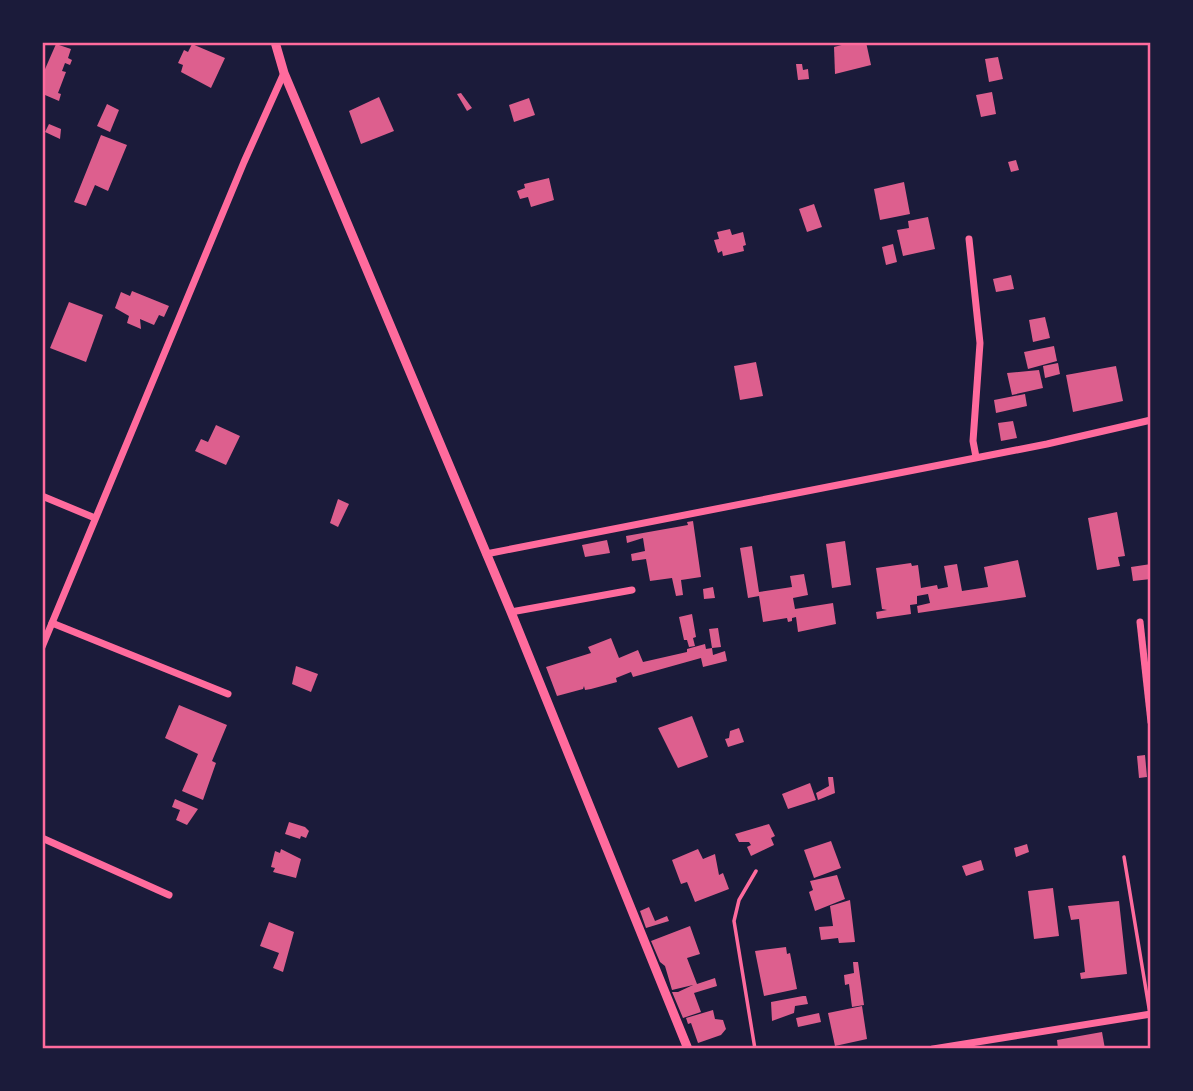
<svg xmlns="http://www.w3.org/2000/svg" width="1193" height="1091" viewBox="0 0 1193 1091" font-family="Rubik,sans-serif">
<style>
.building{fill:#dd5f8e}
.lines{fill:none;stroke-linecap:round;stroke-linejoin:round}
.service{stroke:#ff6b9d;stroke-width:3.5}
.minor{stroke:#ff6b9d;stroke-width:7}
.tertiary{stroke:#ff6b9d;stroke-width:9}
.neatline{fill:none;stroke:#ff6b9d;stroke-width:2.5}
</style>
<rect width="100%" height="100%" fill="#1b1b3a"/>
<g class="building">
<polygon points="853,42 866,42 871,65 835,74 834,47"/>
<polygon points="56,44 71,49 68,58 72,60 70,65 65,63 62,71 66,72 58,93 61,94 59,101 45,95 44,100 42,76"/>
<polygon points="192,44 225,58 211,88 181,72 183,65 178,63 184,50 188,52"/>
<polygon points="998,57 1003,79 989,82 985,59"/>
<polygon points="796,64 802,64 803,70 808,69 809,79 798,80"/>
<polygon points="992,92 996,114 981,117 976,95"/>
<polygon points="461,93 472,108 467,111 457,94"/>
<polygon points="379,97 394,131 361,144 349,111"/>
<polygon points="529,98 535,115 514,122 509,105"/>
<polygon points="107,104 119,110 110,132 97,126"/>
<polygon points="49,124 61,129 60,139 45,132"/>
<polygon points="101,135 127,145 108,191 95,185 86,206 74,202"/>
<polygon points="1016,160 1019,170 1011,172 1008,162"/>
<polygon points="549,178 554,200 531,207 528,197 520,199 517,191 525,188 524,184"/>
<polygon points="904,182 910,214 880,220 874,189"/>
<polygon points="814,204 822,227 807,232 799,209"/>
<polygon points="928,217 935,249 903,256 897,230 909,228 908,221"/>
<polygon points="730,229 732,235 743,232 746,245 743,246 744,251 723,256 722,251 718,253 714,240 719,239 717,232"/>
<polygon points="893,244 897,262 886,265 882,247"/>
<polygon points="1011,275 1014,289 996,292 993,279"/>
<polygon points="132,291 169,306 164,317 159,315 154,325 140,319 141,329 127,323 129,316 115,308 121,292 130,296"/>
<polygon points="69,302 103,315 86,362 50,348"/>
<polygon points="1045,317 1050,338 1033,342 1029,320"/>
<polygon points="1054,346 1057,361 1028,369 1024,352"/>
<polygon points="756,362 763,396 740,400 734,366"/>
<polygon points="1058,363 1060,374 1045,378 1043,366"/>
<polygon points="1116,366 1123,401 1073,412 1066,375"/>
<polygon points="1039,370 1043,388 1012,395 1007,373"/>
<polygon points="1025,394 1027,406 996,413 994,400"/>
<polygon points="1013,421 1017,438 1001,441 998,423"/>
<polygon points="216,425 240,436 226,465 195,451 201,439 208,442"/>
<polygon points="338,499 349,504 338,527 330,523"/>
<polygon points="1117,512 1125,556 1118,557 1120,566 1097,570 1088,518"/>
<polygon points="693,521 701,577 681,580 683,595 676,596 672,578 650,581 646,559 632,561 631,554 645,551 643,538 627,543 626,536 688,525 687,522"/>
<polygon points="607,540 610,553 585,557 582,545"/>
<polygon points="845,541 851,585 832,588 826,544"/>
<polygon points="752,546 759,592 792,587 790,576 804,574 808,595 793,598 795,609 833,603 836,624 798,632 796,617 792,618 792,621 788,622 787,618 763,622 759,596 748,598 740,548"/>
<polygon points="1018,560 1026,597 918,613 917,606 930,603 928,594 917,596 917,604 910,605 911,614 877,619 876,612 887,610 882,609 876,568 911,563 912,566 918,565 921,588 937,585 938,589 948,587 944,566 957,564 962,591 988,587 984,567"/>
<polygon points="1151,564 1151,579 1133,581 1131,567"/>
<polygon points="713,587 715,598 704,599 703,589"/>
<polygon points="692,614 696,637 693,638 695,646 689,647 687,640 684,640 679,617"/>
<polygon points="718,628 721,647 712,648 713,655 725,651 727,661 703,667 701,658 633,677 631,672 616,678 617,682 591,689 585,690 584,686 583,689 557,696 546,667 591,653 588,647 611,638 619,658 638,650 643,662 687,652 687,649 705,644 706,649 712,648 709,629"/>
<polygon points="296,666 318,674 311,692 292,684"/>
<polygon points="179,705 227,725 212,761 216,763 203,800 182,791 198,754 165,738"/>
<polygon points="692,716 708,757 678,768 658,728"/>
<polygon points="739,728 744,742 728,747 725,739 729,738 730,731"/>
<polygon points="1145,755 1147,777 1139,778 1137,756"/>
<polygon points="828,777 833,777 835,793 818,800 816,793 829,786"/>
<polygon points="810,783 816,800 788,809 782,794"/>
<polygon points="175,799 198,809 187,825 176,820 180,810 172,807"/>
<polygon points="289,822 305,827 309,831 306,838 301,836 300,839 285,834"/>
<polygon points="769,824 775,836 771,838 774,845 751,856 747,847 751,845 749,842 739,842 735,834"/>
<polygon points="831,841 841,868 814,878 804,850"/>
<polygon points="1027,844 1029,852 1016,857 1014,848"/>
<polygon points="281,849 301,859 296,878 273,872 275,868 271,867 275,851 280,853"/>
<polygon points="698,849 703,859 715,854 719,875 723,873 729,889 695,902 687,882 681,884 672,860"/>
<polygon points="981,860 984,870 966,876 962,866"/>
<polygon points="837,875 845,899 815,911 809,892 813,890 810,881"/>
<polygon points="1053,888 1059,936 1034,939 1028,891"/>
<polygon points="850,900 855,942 839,943 838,938 821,940 819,927 833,926 830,906"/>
<polygon points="1119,901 1127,974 1081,979 1080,973 1085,972 1079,919 1071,920 1068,906"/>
<polygon points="649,907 655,921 667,916 669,921 646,928 640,911"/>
<polygon points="269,922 294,932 283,972 273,968 279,953 260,946"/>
<polygon points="690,926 700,954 687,958 697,984 715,978 717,986 694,993 701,1012 683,1018 672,992 678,992 693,985 672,990 665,966 660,962 651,941"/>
<polygon points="786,947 787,954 790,953 797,989 764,996 755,951"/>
<polygon points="853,962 858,962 864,1005 852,1007 849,984 845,985 844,975 854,973"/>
<polygon points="803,996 806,996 808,1004 795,1006 794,1013 772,1021 771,1002"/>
<polygon points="862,1006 867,1039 835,1046 828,1013"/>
<polygon points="713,1010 715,1019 723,1020 726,1029 721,1035 698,1043 691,1023 688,1024 686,1018"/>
<polygon points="819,1013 821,1022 798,1027 796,1018"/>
<polygon points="1102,1032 1105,1049 1058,1049 1057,1040"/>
</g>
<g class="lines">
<g class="service">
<polyline points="1124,857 1150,1014"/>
<polyline points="755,1049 734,921 739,900 756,871"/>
</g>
<g class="minor">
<polyline points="969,239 980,343 973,441 976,457"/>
<polyline points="42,496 95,518"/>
<polyline points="486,554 1047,444 1151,420"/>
<polyline points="511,612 632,590"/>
<polyline points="1140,622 1151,722"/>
<polyline points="52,623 228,694"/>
<polyline points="42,647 244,162 284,73"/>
<polyline points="42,838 169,895"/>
<polyline points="933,1049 1151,1014"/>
</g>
<polyline class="tertiary" points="275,42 284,73 511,612 688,1049"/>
</g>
<rect width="1193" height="1091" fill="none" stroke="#1b1b3a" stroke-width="88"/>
<rect x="44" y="44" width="1105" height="1003" class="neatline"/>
</svg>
